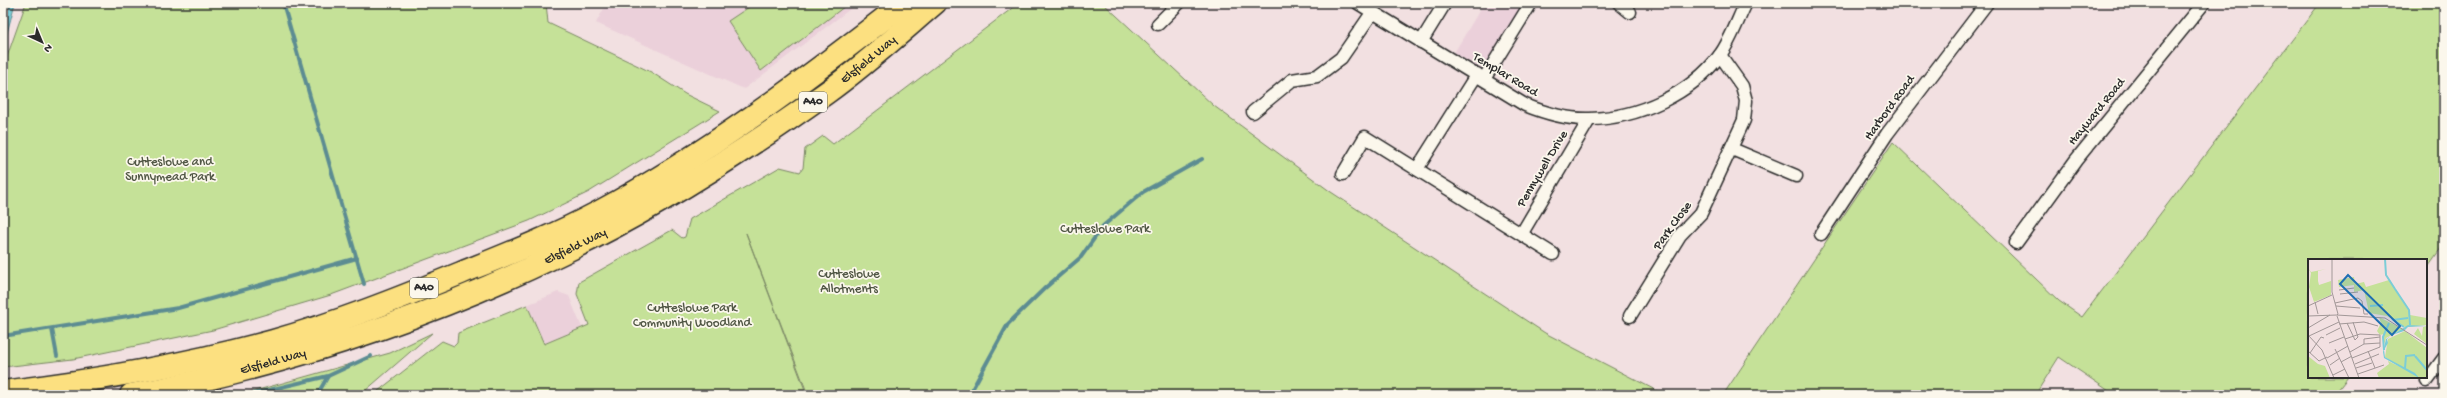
<svg xmlns="http://www.w3.org/2000/svg" width="2447" height="398" viewBox="0 0 2447 398" font-family="'Gochi Hand',sans-serif">
<style>
.built{fill:#ebd0da}
.green{fill:#c5e198;stroke:#788662}
.water{fill:#7ccdd7;stroke:#5c8c92}
.lines{fill:none;stroke-linecap:round;stroke-linejoin:round}
.stream{stroke:#5c8c92;stroke-width:4}
.street-casing{stroke:#2b2b2b;stroke-width:15}
.highway-casing{stroke:#2b2b2b;stroke-width:25}
.street{stroke:#fbf7ec;stroke-width:12}
.highway{stroke:#fce080;stroke-width:22}
.labels{text-anchor:middle;dominant-baseline:central;stroke-width:3.5;stroke-linejoin:round;paint-order:stroke}
.shield{fill:#fbf7ec;stroke:#696865;stroke-width:1}
.shield-label{font-size:12px;font-weight:bold;fill:#2b2b2b}
.street-label{font-size:13px;fill:#2b2b2b;stroke:#fbf7ec}
.park-label{font-size:13px;fill:#525846;stroke:#fbf7ec}
.inset-river{fill:none;stroke:#7ccdd7;stroke-width:2}
.inset-road{fill:none;stroke:#a29898;stroke-width:1}
.view{fill:#1f6fb2;fill-opacity:0.15;stroke:#1f6fb2;stroke-width:2}
.inset-edge{fill:none;stroke:#2b2b2b;stroke-width:2}
</style>
<rect width="100%" height="100%" fill="#f2e0e1"/>
<filter id="ink" filterUnits="userSpaceOnUse"><feTurbulence type="fractalNoise" baseFrequency=".025" numOctaves="2"/><feDisplacementMap in="SourceGraphic" scale="8" xChannelSelector="R" yChannelSelector="G"/><feConvolveMatrix kernelMatrix="1 2 1 2 8 2 1 2 1" color-interpolation-filters="sRGB"/></filter>
<g filter="url(#ink)">
<g class="built">
<polygon points="607,3 858,3 744,89 596,23"/>
<polygon points="1484,3 1523,3 1483,70 1454,53"/>
<polygon points="558,292 569,296 582,328 544,344 527,305"/>
</g>
<g class="green">
<polygon points="26,3 546,3 548,23 651,72 685,94 720,111 589,192 529,221 331,295 213,330 73,359 3,367 3,68"/>
<polygon points="755,3 849,3 761,71 728,21"/>
<polygon points="1019,3 1103,3 1214,106 1331,192 1545,333 1665,395 808,395 746,233 807,395 373,395 442,341 454,346 457,343 458,333 527,305 544,344 589,325 577,294 579,282 672,230 682,238 685,237 690,219 780,167 800,172 803,168 805,149 823,136 833,144"/>
<polygon points="2320,3 2444,3 2444,244 2426,269 2426,260 2309,260 2309,377 2348,377 2334,395 2115,395 2059,357 2035,395 1723,395 1893,142 2059,301 2082,317"/>
<polygon points="432,333 365,391 364,395 240,395 390,353"/>
</g>
<polygon class="water" points="3,3 15,3 3,48"/>
<g class="lines">
<g class="stream">
<polyline points="283,3 364,284"/>
<polyline points="52,329 57,356"/>
<polyline points="3,336 178,308 357,258"/>
<polyline points="248,395 328,376 371,356"/>
<polyline points="317,395 328,376"/>
<polyline points="969,395 1008,324 1045,288 1081,257 1103,226 1143,192 1202,159"/>
</g>
<defs>
<g id="street">
<path d="M 1358,3 L 1525,105 C 1545,113 1568,120 1590,119 C 1638,118 1691,94 1720,55 C 1731,40 1738,19 1746,3"/>
<polyline points="1619,3 1630,12"/>
<polyline points="1158,24 1179,3"/>
<polyline points="1421,42 1445,3"/>
<polyline points="1484,79 1531,3"/>
<polyline points="1253,112 1292,80 1317,76 1341,58 1372,13"/>
<polyline points="1732,149 1796,176"/>
<polyline points="1417,169 1477,74"/>
<polyline points="1343,174 1365,137 1553,254"/>
<polyline points="1522,233 1589,120"/>
<polyline points="1821,234 1887,134 1987,3"/>
<polyline points="2016,243 2076,160 2204,3"/>
<polyline points="1630,316 1680,235 1701,213 1744,120 1746,101 1742,86 1720,55"/>
<polyline points="2427,381 2444,358"/>
</g>
<g id="highway">
<path d="M 3,392 C 94,381 185,365 273,341 C 337,323 400,298 461,273 C 508,254 554,236 599,212 C 707,154 807,79 904,3"/>
<path id="s1" d="M 131,395 C 279,367 423,320 558,255 C 652,211 742,153 826,93 C 864,66 900,33 935,3"/>
</g>
</defs>
<use href="#street" class="street-casing"/>
<use href="#highway" class="highway-casing"/>
<use href="#street" class="street"/>
<use href="#highway" class="highway"/>
</g>
</g>
<g class="labels">
<g class="shield">
<rect x="799" y="92" width="28" height="20" rx="3"/>
<rect x="410" y="278" width="28" height="20" rx="3"/>
</g>
<g class="shield-label">
<text x="813" y="102">A40</text>
<text x="424" y="288">A40</text>
</g>
<g class="street-label">
<text stroke="none"><textPath href="#s1" startOffset="818">Elsfield Way</textPath></text>
<text transform="translate(1505 75) rotate(31)">Templar Road</text>
<text transform="translate(1890 108) rotate(-54)">Harbord Road</text>
<text transform="translate(2097 112) rotate(-51)">Hayward Road</text>
<text transform="translate(1543 169) rotate(-59)">Pennywell Drive</text>
<text transform="translate(1673 226) rotate(-54)">Park Close</text>
<text stroke="none"><textPath href="#s1" startOffset="470">Elsfield Way</textPath></text>
<text stroke="none"><textPath href="#s1" startOffset="146">Elsfield Way</textPath></text>
</g>
<g class="park-label">
<text x="170" y="162">Cutteslowe and<tspan x="170" dy="15">Sunnymead Park</tspan></text>
<text x="1105" y="229">Cutteslowe Park</text>
<text x="849" y="274">Cutteslowe<tspan x="849" dy="15">Allotments</tspan></text>
<text x="692" y="308">Cutteslowe Park<tspan x="692" dy="15">Community Woodland</tspan></text>
</g>
</g>
<g transform="translate(2308 259)">
<rect width="119" height="119" fill="#f2e0e1"/>
<path d="M 0,9 L 3,13 L 18,10 L 10,12 L 10,22 L 11,26 L 23,22 L 23,36 L 6,43 L 1,28 L 3,14 ZM 46,18 L 47,25 L 56,23 L 58,28 L 81,21 L 101,52 L 101,62 L 102,66 L 102,56 L 119,59 L 119,66 L 97,68 L 79,57 L 61,54 L 56,31 L 46,33 L 46,26 L 31,28 L 30,21 ZM 71,58 L 95,70 L 78,79 L 75,89 L 76,75 L 72,76 L 69,72 L 73,64 ZM 119,67 L 119,85 L 106,75 L 110,69 L 114,77 L 115,68 ZM 97,72 L 119,89 L 119,119 L 111,119 L 77,98 L 80,80 ZM 0,97 L 10,105 L 17,107 L 22,119 L 1,119 ZM 80,102 L 105,114 L 110,119 L 71,119 L 69,114 L 81,105 Z" fill="#c5e198"/>
<path d="M 100,66 L 119,67 L 100,68 L 96,72 L 84,76 L 79,80 L 80,84 L 76,91 L 77,98 L 107,114 L 111,119 L 76,99 L 75,93 L 78,80 Z" fill="#7ccdd7"/>
<path class="inset-river" d="M 77,0 L 78,16 L 87,30M 87,30 L 101,51 L 102,66M 62,47 L 75,46M 84,60 L 96,68M 85,61 L 100,59M 76,91 L 75,78 L 81,64M 107,97 L 119,111M 97,109 L 98,97 L 107,96"/>
<path class="inset-road" d="M 24,0 L 24,33 L 30,55M 31,31 L 46,29M 32,35 L 50,33M 7,43 L 10,55M 27,44 L 50,39 L 54,42 L 56,55 L 60,55M 0,47 L 24,36M 28,47 L 52,49M 30,55 L 29,56 L 77,59 L 119,86M 0,57 L 29,56M 29,57 L 51,119M 39,64 L 47,81 L 50,78 L 45,63M 31,65 L 56,63 L 70,67M 0,69 L 22,56M 0,76 L 14,91 L 26,119M 18,76 L 32,69M 1,77 L 31,63M 37,80 L 52,75 L 72,76 L 72,88 L 44,99M 21,84 L 36,78M 56,85 L 56,80 L 72,78M 27,90 L 41,119M 0,92 L 11,102 L 19,98M 60,92 L 67,109M 42,93 L 56,85 L 72,84M 2,94 L 13,78 L 16,79M 19,99 L 40,87M 33,103 L 44,97M 47,105 L 71,95M 22,106 L 32,99M 48,109 L 64,104M 50,115 L 76,106M 25,116 L 37,110"/>
<path class="view" d="M 40,16 L 92,67 L 84,76 L 32,25 Z"/>
<rect width="119" height="119" class="inset-edge"/>
</g>
<rect width="2447" height="398" fill="none" stroke="#fbf7ec" stroke-width="16"/>
<rect x="8" y="8" width="2431" height="382" fill="none" stroke="#2b2b2b" stroke-width="1.5" filter="url(#ink)"/>
<g transform="translate(42 42) rotate(136)" stroke="#fbf7ec" stroke-width="3" paint-order="stroke">
<path d="M0-3L7 15L0 10L-7 15Z" fill="#2b2b2b"/>
<text y="-6" font-size="11" font-weight="bold" text-anchor="middle" fill="#2b2b2b">N</text>
</g>
</svg>
